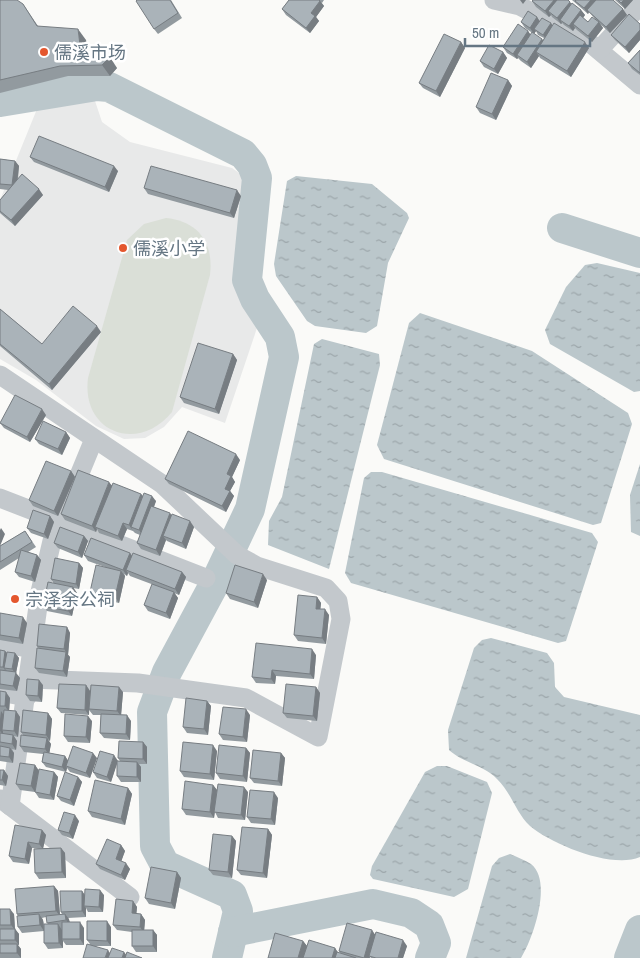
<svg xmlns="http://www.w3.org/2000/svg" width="640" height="958" viewBox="0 0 640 958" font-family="'Archivo Narrow','Noto Sans SC',sans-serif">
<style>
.built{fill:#e8e9e9}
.green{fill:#dadfd7}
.water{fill:url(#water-ripples)}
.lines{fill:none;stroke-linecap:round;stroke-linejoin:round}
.river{stroke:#bbc7cb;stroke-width:30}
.minor{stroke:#c3c8cc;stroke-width:19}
.wall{fill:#929a9f;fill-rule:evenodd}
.shaded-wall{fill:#777d82}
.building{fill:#aab3b9;stroke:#777d82}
.poi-dot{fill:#e4572e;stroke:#fff;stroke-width:2}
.labels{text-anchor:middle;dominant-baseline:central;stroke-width:5;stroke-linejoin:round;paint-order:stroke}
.poi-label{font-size:18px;fill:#657683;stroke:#fff;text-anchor:start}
</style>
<defs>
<pattern id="water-ripples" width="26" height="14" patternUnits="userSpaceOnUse" patternTransform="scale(1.25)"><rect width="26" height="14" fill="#bbc7cb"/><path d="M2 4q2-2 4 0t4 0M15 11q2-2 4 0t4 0" fill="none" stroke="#9ca6aa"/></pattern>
</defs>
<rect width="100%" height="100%" fill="#fafaf8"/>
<polygon class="built" points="91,89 102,122 130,142 232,168 246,178 250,200 240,296 260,319 225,423 182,407 164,427 145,438 124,439 96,426 36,380 0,359 0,200 37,109 53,99"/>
<path class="green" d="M 166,218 C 198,221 214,243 210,275 L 172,412 C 138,454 81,432 88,378 L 127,240 L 144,224 Z"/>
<g class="water">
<polygon points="296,176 372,184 407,213 409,218 388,263 377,326 366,333 315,326 307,321 276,276 274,264 287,181"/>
<polygon points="597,263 640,273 640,391 634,392 550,344 545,330 566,287 585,265"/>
<polygon points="420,313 532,351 628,413 632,424 601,523 593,525 384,459 377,445 409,323"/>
<polygon points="322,339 379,354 380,365 329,569 268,545 269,521 282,497 314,344"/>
<polygon points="640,464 640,536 631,532 630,495"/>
<polygon points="371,472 382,472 592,533 598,542 566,641 558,643 351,583 345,573 364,478"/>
<path d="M 491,638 L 547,653 L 554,663 L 555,687 L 564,697 L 640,715 L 640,857 C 612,869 553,845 530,826 C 516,813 511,792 497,779 C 484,765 463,763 449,750 L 448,730 L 474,648 L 482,640 Z"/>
<polygon points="437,766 447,766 487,782 492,793 468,889 454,897 373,879 370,875 372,866 425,772"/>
<path d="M 510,854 C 517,857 525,860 531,864 C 553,881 533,939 521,958 L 466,958 L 492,866 L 499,858 Z"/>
</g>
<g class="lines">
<g class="river">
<polyline points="0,102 97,86 109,87 243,154 252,165 257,178 247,280 255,299 280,337 284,357 250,509 217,579 167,672 152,712 155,846 165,865 232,895 238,911 227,958"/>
<polyline points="562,228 640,253"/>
<polyline points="233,932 373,904 411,913 429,925 436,943 430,958"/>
<polyline points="629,958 640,930"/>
</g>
<g class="minor">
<polyline points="494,0 520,6 590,43 640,85"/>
<polyline points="599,50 635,11 638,0"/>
<polyline points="0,375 162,484 237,555 257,566 326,588 338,601 341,619 318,737 246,698 138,683 30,679"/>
<polyline points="0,498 206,578"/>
<polyline points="0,643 33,649"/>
<polyline points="0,692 27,697"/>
<polyline points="1,799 130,897"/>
<polyline points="10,806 40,592 52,541 94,439"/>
</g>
</g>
<g class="wall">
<polygon points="0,0 23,4 38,26 86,40 88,54 117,68 110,76 68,76 0,93"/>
<polygon points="171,0 182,18 158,34 154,29"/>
<polygon points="289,0 324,0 322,3 321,2 324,6 316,17 319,21 310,33 286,15 282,9"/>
<polygon points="572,0 613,0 627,15 610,33 600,24 603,28 592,42 577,30 575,28 573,31 564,25 562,23 561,24 552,17 551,15 549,17 536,7 532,1 572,4 581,10 585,15 583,18 588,22 596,20 589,12 588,14"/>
<polygon points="615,0 633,0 625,9"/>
<polygon points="537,17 539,21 552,25 589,48 571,77 540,58 539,56 531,68 521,61 518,58 517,59 507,53 503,47 528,31 530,34 543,40 544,38 538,35 536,31 534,34 525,28 521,22"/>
<polygon points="640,24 640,40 629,53 615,40 611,35"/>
<polygon points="461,42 465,48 440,97 423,88 419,83"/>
<polygon points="640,50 640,75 632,69 628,63"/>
<polygon points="503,52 507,58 498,74 484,67 480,61"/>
<polygon points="508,80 512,86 496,120 480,113 476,107"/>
<polygon points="30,157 118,171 109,192 34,162"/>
<polygon points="0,159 15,161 19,166 18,179 43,195 15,226 0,213 0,200 8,190 0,189"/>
<polygon points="144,188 241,196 234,218 148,194"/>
<polygon points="0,309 42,344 101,332 52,390 0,346"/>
<polygon points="233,354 237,360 219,414 184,403 180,397"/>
<polygon points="46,415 30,442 4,428 0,423"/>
<polygon points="66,432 70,438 62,455 39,444 35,439"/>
<polygon points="240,460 232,477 235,482 230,491 234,496 226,512 169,484 165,479"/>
<polygon points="71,471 75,477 58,516 33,506 29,500"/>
<polygon points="112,485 141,494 143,496 156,501 154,507 171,515 194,527 186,549 167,541 166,540 160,556 141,549 137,543 140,535 135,533 133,531 127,529 122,541 99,533 97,529 96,532 65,520 61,514"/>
<polygon points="50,516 54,522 48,539 31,533 27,528"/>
<polygon points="25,531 36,547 28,552 37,555 41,560 35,582 19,577 15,572 19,558 0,570 0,546"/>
<polygon points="84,536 88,541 82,558 58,548 54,543"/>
<polygon points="130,553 132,556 182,572 186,577 179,595 174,593 178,598 170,619 148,611 144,605 154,585 130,576 128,573 127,576 124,574 125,576 119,603 93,597 90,592 105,567 88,561 84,555"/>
<polygon points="79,563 83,568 79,589 73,588 77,593 72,616 47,611 43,606 54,584 51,579"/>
<polygon points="267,580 258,608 230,599 226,593"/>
<polygon points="317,597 321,603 320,609 329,615 326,644 298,641 294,635"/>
<polygon points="0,613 27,623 23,644 0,640"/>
<polygon points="67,627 70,633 68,655 70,657 67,677 39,673 35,668 39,649 37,646"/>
<polygon points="0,650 5,651 7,653 15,653 19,658 16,673 20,678 17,691 0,689"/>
<polygon points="316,655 314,679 276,676 275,684 256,683 252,677"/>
<polygon points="43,685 42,702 30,701 26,695"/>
<polygon points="86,685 90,691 123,692 121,715 131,721 130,740 104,738 100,733 101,715 93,715 89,710 89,715 61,713 57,708"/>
<polygon points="316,687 320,693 317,721 287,718 283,713"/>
<polygon points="0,691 10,698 9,711 16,711 20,717 18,737 14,736 17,741 16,750 12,749 14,753 13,763 0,761"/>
<polygon points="207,701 211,706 208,735 187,733 183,727"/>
<polygon points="48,713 52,719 50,741 48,740 51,744 49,753 65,756 68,761 97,758 90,778 70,772 67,768 66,772 46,767 42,762 43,754 24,752 20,746 23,735 21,732"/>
<polygon points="250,715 247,742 223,740 219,734"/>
<polygon points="92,721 90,743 68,742 64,736"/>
<polygon points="143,742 147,747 147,764 139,764 141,767 141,782 121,782 117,776 117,762 111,782 97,778 93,772 118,761 120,761 118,758"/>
<polygon points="246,748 250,753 247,782 220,779 216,773"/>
<polygon points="217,751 214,780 184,777 180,771"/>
<polygon points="281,753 285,758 282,786 254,783 250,778"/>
<polygon points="35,765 39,771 35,792 20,790 16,784"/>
<polygon points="0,770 4,770 8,776 6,786 0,785"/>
<polygon points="54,772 58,777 54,800 39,798 35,792"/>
<polygon points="78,777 82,782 74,806 61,801 57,796"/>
<polygon points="213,785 217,790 248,792 245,820 218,818 215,812 214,818 186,815 182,809"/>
<polygon points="128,788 132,794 125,825 92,817 88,811"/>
<polygon points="278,798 275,825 251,823 247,817"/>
<polygon points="79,821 73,839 62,835 58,830"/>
<polygon points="268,829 272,835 267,878 241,875 237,870"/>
<polygon points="42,830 46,835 43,848 61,848 65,853 66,878 39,879 35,873 39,849 32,848 29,864 13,862 9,856"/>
<polygon points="232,836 236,841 232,878 213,875 209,870"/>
<polygon points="121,845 125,851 121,861 130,869 125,880 100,869 96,864"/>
<polygon points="177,872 181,878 175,909 149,904 145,898"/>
<path d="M 54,886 L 58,891 L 60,914 L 62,914 L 61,912 L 82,891 L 85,895 L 104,895 L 103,912 L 88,912 L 86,908 L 86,917 L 68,918 L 70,922 L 84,928 L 84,945 L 66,945 L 63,941 L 63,948 L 48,949 L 44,943 L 44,931 L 22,933 L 18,927 L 18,916 L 17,914 ZM 46,917 L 48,924 L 44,924 L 43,920 L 42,918 Z"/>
<polygon points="133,901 137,907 136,914 141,914 145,920 144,930 153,930 157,935 157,952 136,952 132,946 132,932 117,930 113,925"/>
<polygon points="0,909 14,914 15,929 19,934 19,945 18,945 21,949 21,958 0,958"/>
<polygon points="111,927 111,946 95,946 110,953 126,955 83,958 90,944 87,940"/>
<polygon points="375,934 407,946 403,958 371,958 370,957 370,958 268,958 303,941 307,946 335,948 338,953 340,953 339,951"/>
</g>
<g class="shaded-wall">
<polygon points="520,0 526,0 523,4"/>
<polygon points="554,0 562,0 548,11 551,15 549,17 545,11"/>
<polygon points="591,0 599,0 587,10 589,12 588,14 584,8"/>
<polygon points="624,0 633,0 625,9 621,3"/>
<polygon points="320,1 324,6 316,17 319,21 310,33 306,28 311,13"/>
<polygon points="570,2 574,7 560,20 562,23 561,24 557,18"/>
<polygon points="623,9 627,15 610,33 606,27"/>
<polygon points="581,10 585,15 576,27 573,24 575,28 573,31 569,26"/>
<polygon points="537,17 541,23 534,29 536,31 534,34 530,28"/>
<polygon points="599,22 603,28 592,42 588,36"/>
<polygon points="551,23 555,29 547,40 543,35"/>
<polygon points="78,29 86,40 89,64 81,53"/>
<polygon points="640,30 640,40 629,53 625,47"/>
<polygon points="528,31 532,37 517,55 518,58 517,59 513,54"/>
<polygon points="542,39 546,44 536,52 539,56 531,68 527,62"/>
<polygon points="461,42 465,48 440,97 436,91"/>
<polygon points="585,42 589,48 571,77 567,71"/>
<polygon points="503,52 507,58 498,74 494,69"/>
<polygon points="110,57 117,68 110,76 102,65"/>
<polygon points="508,80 512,86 496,120 492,114"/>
<polygon points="15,161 19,166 16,191 12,185"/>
<polygon points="114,166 118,171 109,192 105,187"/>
<polygon points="39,189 43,195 15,226 11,220"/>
<polygon points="237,190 241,196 234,218 230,213"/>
<polygon points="97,326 101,332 52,390 49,384"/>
<polygon points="233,354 237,360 219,414 215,409"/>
<polygon points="42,409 46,415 30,442 27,437"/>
<polygon points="66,432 70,438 62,455 58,449"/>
<polygon points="236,454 240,460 232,477 235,482 230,491 234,496 226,512 222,506 227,474"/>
<polygon points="71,471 75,477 58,516 54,511"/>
<polygon points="109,482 113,487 95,527 97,529 96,532 92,526"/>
<polygon points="141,494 145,499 131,527 133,531 129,525"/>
<polygon points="152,496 156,501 143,536 139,530"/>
<polygon points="170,513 174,519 163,536 166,540 160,556 156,550"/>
<polygon points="50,516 54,522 48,539 44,534"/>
<polygon points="190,521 194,527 186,549 182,543"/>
<polygon points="123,523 127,529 122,541 118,536"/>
<polygon points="1,528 5,534 0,546 0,530"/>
<polygon points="84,536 88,541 82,558 78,552"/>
<polygon points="130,553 134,559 126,570 128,573 127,576 123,570"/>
<polygon points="37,555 41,560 35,582 31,576"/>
<polygon points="79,563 83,568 79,589 76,584"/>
<polygon points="121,571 125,576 119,603 115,597"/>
<polygon points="182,572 186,577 179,595 175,589"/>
<polygon points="263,574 267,580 258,608 254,602"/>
<polygon points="73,587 77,593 72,616 68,611"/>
<polygon points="174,592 178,598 170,619 166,613"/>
<polygon points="317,597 321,603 320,614 316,609"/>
<polygon points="325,609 329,615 326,644 322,638"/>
<polygon points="23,617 27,623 23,644 19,638"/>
<polygon points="67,627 70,633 68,655 64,649"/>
<polygon points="312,649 316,655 314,679 310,674"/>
<polygon points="5,651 9,656 4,668 7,671 7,673 3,667"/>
<polygon points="66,652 70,657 67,677 63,671"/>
<polygon points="15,653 19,658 16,673 20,678 17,691 13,686 15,673 12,669"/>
<polygon points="272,670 276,676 275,684 271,679"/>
<polygon points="39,680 43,685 42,702 38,696"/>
<polygon points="86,685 90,691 89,715 85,710"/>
<polygon points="119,687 123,692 121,716 117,711"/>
<polygon points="316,687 320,693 317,721 313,716"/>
<polygon points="6,692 10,698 9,712 5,706"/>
<polygon points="207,701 211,706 208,735 204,729"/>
<polygon points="246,709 250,715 247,742 243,737"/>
<polygon points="1,711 5,717 2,730 3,731 3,735 0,731 0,719"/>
<polygon points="16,711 20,717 18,737 14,731"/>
<polygon points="48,713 52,719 50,741 46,735"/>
<polygon points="127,715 131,721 130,740 126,734"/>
<polygon points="88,716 92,721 90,743 86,737"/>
<polygon points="13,735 17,741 16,750 12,744"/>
<polygon points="47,738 51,744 49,755 45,749"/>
<polygon points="143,742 147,747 147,764 143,759"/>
<polygon points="213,745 217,751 214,780 210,774"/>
<polygon points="10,748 14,753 13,763 9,757"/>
<polygon points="246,748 250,753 247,782 243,776"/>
<polygon points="93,753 97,758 90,778 86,773"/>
<polygon points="281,753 285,758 282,786 278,781"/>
<polygon points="114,755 118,761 111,782 107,777"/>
<polygon points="65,756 69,762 66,766 67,768 66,772 62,767"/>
<polygon points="137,762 141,767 141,782 137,777"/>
<polygon points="35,765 39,771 35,792 31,786"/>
<polygon points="4,770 8,776 6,786 2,780"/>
<polygon points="54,772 58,777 54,800 50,795"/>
<polygon points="78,777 82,782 74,806 70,800"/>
<polygon points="213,785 217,790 214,818 210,812"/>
<polygon points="244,787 248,792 245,820 241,815"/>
<polygon points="128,788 132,794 125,825 121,819"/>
<polygon points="274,792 278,798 275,825 271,819"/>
<polygon points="75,815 79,821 73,839 69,833"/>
<polygon points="268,829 272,835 267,878 263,873"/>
<polygon points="42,830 46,835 43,849 39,844"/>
<polygon points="232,836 236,841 232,878 228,872"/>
<polygon points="28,842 32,848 29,864 25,859"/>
<polygon points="121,845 125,851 120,865 116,859"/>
<polygon points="61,848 65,853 66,878 62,872"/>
<polygon points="126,863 130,869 125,880 121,875"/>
<polygon points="177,872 181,878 175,909 171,903"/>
<polygon points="54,886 58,891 60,916 56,911"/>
<polygon points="100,890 104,895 103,912 99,907"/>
<polygon points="82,891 86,897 84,906 86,908 86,917 82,911"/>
<polygon points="133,901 137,907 136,919 132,913"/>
<polygon points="10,909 14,914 15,930 11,925"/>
<polygon points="39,914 43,920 44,931 40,925"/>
<polygon points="65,914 69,919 70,926 66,920"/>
<polygon points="141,914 145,920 144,933 140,927"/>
<polygon points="107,921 111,927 111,946 107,941"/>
<polygon points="80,922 84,928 84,945 80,939"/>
<polygon points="58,924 62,930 62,939 63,941 63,948 59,943"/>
<polygon points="15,929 19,934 19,945 15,940"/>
<polygon points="153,930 157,935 157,952 153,946"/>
<polygon points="372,930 376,936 369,956 370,958 364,958"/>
<polygon points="403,940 407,946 403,958 398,958"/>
<polygon points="303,941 307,946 304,958 298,958"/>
<polygon points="17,944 21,949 21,958 17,953"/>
<polygon points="335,948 339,954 337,958 332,958"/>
<polygon points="108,950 111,955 111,958 105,958"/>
<polygon points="124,952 128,957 127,958 122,958"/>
</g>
<g class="building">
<polygon points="0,0 17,0 23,4 37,26 78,29 81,53 110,57 102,65 60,66 0,80"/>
<polygon points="137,0 170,0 178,13 154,29 136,1"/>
<polygon points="289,0 319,0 320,1 311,13 315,16 306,28 282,9"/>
<polygon points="533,0 554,0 545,11 532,1"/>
<polygon points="557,0 568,0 570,2 557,18 548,11"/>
<polygon points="576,0 591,0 584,8 575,1"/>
<polygon points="596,0 613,0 623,9 606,27 587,10"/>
<polygon points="618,0 624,0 621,3"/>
<polygon points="572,3 581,10 569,26 560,20"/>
<polygon points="528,11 537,17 530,28 521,22"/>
<polygon points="629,14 640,24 640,30 625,47 611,35"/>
<polygon points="580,15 588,22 592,17 599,22 588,36 573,24"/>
<polygon points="542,18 551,23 543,35 534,29"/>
<polygon points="554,23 585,42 567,71 536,52"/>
<polygon points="518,24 528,31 513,54 503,47"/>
<polygon points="532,32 542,39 527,62 517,55"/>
<polygon points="444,34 461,42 436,91 419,83"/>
<polygon points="489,45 503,52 494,69 480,61"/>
<polygon points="640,50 640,73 628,63"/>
<polygon points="491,73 508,80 492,114 476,107"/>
<polygon points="39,136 114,166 105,187 30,157"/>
<polygon points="0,159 15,161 12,185 0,184"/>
<polygon points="151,166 237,190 230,213 144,188"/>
<polygon points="22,174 39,189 11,220 0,211 0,200"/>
<polygon points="73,306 97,326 49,384 0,344 0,309 42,344"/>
<polygon points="198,343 233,354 215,409 180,397"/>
<polygon points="15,395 42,409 27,437 0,423"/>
<polygon points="43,421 66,432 58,449 35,439"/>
<polygon points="188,431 236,454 227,474 231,476 225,489 230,491 222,506 165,479"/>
<polygon points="46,461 71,471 54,511 29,500"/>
<polygon points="78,470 109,482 92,526 61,514"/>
<polygon points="113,483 141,494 129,525 123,523 118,536 95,527"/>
<polygon points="144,493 152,496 139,530 131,527"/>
<polygon points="151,506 170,513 156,550 137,543"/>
<polygon points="33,510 50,516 44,534 27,528"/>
<polygon points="172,514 190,521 182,543 163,536"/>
<polygon points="60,527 84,536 78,552 54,543"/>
<polygon points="25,531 32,542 0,562 0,546"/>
<polygon points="91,538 130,553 123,570 84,555"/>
<polygon points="21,550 37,555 31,576 15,572"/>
<polygon points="133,553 182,572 175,589 126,570"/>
<polygon points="55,558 79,563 76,584 51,579"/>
<polygon points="96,565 121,571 115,597 90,592"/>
<polygon points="235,565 263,574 254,602 226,593"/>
<polygon points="48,582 73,587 68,611 43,606"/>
<polygon points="152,584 174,592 166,613 144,605"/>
<polygon points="298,595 317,597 316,609 325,609 322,638 294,635"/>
<polygon points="0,613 23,617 19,638 0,635"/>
<polygon points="39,624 67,627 64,649 37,646"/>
<polygon points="256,643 312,649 310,674 272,670 271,679 252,677"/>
<polygon points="37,648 66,652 63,671 35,668"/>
<polygon points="0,650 5,651 3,667 0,667"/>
<polygon points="7,652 15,653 12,669 4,668"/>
<polygon points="0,670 16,672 13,686 0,684"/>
<polygon points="27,679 39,680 38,696 26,695"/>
<polygon points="59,684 86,685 85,710 57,708"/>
<polygon points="286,684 316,687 313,716 283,713"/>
<polygon points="91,685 119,687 117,711 89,709"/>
<polygon points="0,691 6,692 5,706 0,706"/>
<polygon points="186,698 207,701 204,729 183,727"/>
<polygon points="223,707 246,709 243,737 219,734"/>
<polygon points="4,710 16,711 14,731 2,730"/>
<polygon points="23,710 48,713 46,735 21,732"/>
<polygon points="65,714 88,716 86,737 64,736"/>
<polygon points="101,714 127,715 126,734 100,733"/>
<polygon points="0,733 13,735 12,744 0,742"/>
<polygon points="21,735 47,738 45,749 20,746"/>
<polygon points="119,741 143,742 143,759 118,758"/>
<polygon points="183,742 213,745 210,774 180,771"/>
<polygon points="219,745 246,748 243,776 216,773"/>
<polygon points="0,746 10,748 9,757 0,756"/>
<polygon points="73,746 93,753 86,773 66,766"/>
<polygon points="253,750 281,753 278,781 250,778"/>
<polygon points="100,751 114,755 107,777 93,772"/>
<polygon points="44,752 65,756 62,767 42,762"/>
<polygon points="117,761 137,762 137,777 117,776"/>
<polygon points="20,763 35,765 31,786 16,784"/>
<polygon points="39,769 54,772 50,795 35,792"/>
<polygon points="0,770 4,770 2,780 0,780"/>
<polygon points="65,772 78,777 70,800 57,796"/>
<polygon points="95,780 128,788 121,819 88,811"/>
<polygon points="185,781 213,785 210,812 182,809"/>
<polygon points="218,784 244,787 241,815 214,812"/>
<polygon points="250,790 274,792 271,819 247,817"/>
<polygon points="64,812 75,815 69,833 58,830"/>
<polygon points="15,825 42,830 39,844 28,842 25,859 9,856"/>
<polygon points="242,827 268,829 263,873 237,870"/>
<polygon points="213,834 232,836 228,872 209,870"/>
<polygon points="107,839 121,845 116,859 126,863 121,875 96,864"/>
<polygon points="61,848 62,872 35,873 34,849"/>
<polygon points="151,867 177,872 171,903 145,898"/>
<polygon points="54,886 56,911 17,914 15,889"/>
<polygon points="85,889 100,890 99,907 84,906"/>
<polygon points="60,891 82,891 82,911 61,912"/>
<polygon points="116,899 133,901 132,913 141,914 140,927 113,925"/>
<polygon points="0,909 10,909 11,925 0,925"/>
<polygon points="39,914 40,925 18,927 17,916"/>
<polygon points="65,914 66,920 47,923 46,916"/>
<polygon points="87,921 107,921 107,941 87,940"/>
<rect x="62" y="922" width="18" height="17"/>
<polygon points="347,923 372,930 364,958 339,951"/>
<polygon points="44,924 58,924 59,943 44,943"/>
<rect x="0" y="929" width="15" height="11"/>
<rect x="132" y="930" width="21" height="16"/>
<polygon points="376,932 403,940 398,958 376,958 369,956"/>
<polygon points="275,933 303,941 298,958 268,958"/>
<polygon points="309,940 335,948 332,958 303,958"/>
<rect x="0" y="944" width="17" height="9"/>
<polygon points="87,944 108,950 105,958 83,958"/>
<polygon points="112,948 124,952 122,958 108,958"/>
<polygon points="127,952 142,958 125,958"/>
<polygon points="337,952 356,958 335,958"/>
</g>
<g class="poi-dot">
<circle cx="44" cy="52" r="5"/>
<circle cx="123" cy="248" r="5"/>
<circle cx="15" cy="599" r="5"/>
</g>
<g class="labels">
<g class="poi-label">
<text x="54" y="52">儒溪市场</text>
<text x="133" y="248">儒溪小学</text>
<text x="25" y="599">宗泽余公祠</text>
</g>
</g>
<path d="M465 38v8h125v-8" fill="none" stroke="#657683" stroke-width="2.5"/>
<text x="472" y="38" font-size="15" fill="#657683" stroke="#ffffff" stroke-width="4" paint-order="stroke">50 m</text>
</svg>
